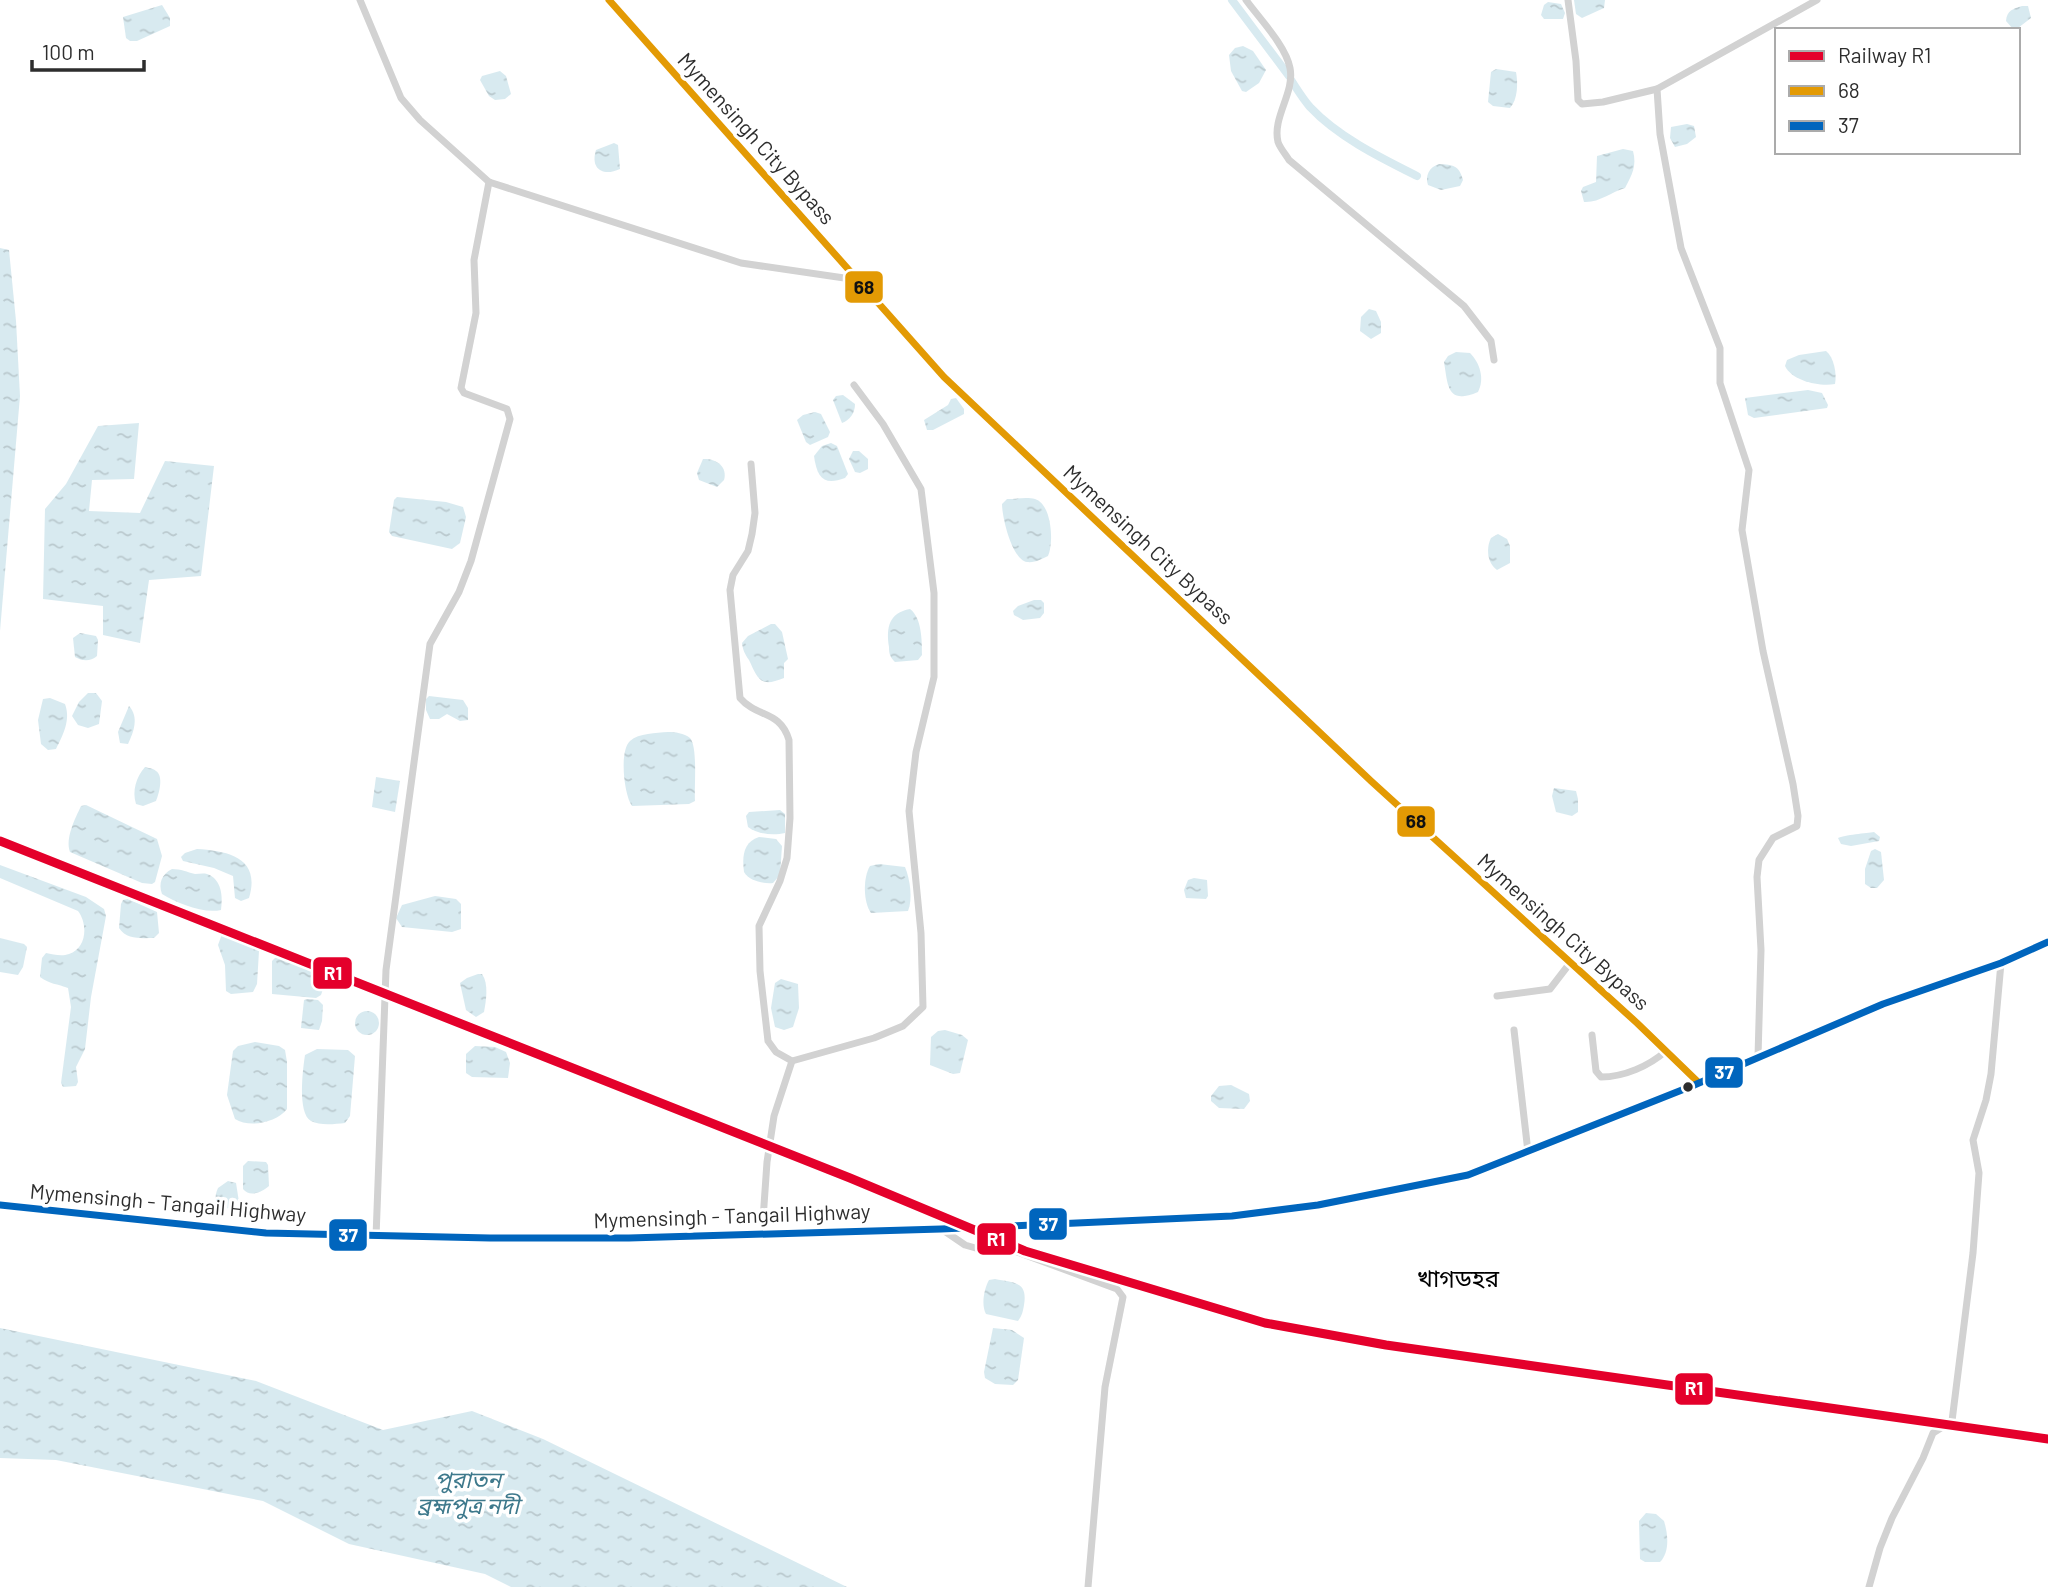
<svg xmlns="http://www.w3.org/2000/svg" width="2048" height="1587" viewBox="0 0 2048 1587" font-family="Barlow,'Noto Sans Bengali',sans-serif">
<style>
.water{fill:url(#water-ripples)}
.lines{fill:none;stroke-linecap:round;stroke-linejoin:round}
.canal{stroke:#d8eaf0;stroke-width:8}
.minor{stroke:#d2d2d2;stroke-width:7}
.highway{stroke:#bfbfbf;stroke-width:10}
.bus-1-casing{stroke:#fff;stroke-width:12}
.bus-2-casing{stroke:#fff;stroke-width:12}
.bus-1{stroke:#e39a04;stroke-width:7}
.bus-2{stroke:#0065bd;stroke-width:7}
.rail-1-casing{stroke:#fff;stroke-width:14}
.rail-1{stroke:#e4002b;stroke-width:9}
.bus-dot{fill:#2d2d2d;stroke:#fff;stroke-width:2.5}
.labels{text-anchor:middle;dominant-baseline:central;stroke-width:7;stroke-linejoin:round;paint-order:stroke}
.street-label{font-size:21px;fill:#2d2d2d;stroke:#fff}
.water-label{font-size:23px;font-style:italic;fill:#3e798c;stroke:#fff}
.quarter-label{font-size:24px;fill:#000;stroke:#fff}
.line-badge{stroke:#fff;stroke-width:2.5}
.badge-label{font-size:19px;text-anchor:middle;font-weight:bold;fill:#fff}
.pale-badge-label{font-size:19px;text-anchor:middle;font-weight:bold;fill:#111}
</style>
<defs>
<pattern id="water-ripples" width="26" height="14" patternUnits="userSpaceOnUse" patternTransform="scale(1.75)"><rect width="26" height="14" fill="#d8eaf0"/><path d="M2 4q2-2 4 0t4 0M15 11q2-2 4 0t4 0" fill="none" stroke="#bac9ce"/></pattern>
</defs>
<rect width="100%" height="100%" fill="#fff"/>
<g class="water">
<polygon points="1574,0 1605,0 1604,8 1582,18 1576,14"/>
<polygon points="1548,2 1561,4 1565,13 1563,19 1544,19 1541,15 1544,5"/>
<polygon points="162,5 170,18 170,26 137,41 130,41 126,38 123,17"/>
<path d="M 2022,6 L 2028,6 L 2031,18 L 2018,28 L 2013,29 L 2006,21 C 2007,10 2013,9 2022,6 Z"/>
<polygon points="1243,46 1253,51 1266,70 1259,83 1246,92 1242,91 1231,71 1229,55 1235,48"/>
<path d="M 1496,69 L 1516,72 C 1518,83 1518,99 1510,108 L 1493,106 L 1488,102 L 1491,72 Z"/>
<polygon points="500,71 506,76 511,94 505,99 495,100 489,96 480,80 482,76"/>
<polygon points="1687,124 1694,126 1696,137 1687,144 1675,147 1670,138 1671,127"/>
<path d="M 614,143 L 618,145 L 620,169 C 603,177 590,169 596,150 Z"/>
<path d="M 1623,149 L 1633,151 C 1637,166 1632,175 1625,188 C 1611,192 1599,203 1584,202 L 1581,191 L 1583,187 L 1596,182 L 1597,156 Z"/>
<path d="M 1439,164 C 1453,165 1459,165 1463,180 L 1460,186 L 1441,190 L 1428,185 C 1425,176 1429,167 1439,164 Z"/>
<polygon points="0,248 9,250 16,321 20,396 0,631"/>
<polygon points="1369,309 1376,311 1381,322 1381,333 1371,339 1360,331 1361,317"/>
<path d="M 1826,351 C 1834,357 1837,374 1835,384 C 1820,387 1792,381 1785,366 L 1787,360 L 1799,355 Z"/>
<path d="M 1456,352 L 1470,353 C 1480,363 1485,379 1478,392 C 1447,405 1448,386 1444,362 L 1448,356 Z"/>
<polygon points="1808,390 1822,393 1828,405 1827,408 1754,418 1748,415 1745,398"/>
<path d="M 843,395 L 855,404 C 855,413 850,420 842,423 L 833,400 L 836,396 Z"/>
<polygon points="956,398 964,409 964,414 933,430 927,430 924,420 948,405 951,399"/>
<polygon points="815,412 821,414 830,432 828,437 810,445 806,442 797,420 803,415"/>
<polygon points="139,423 134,479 92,480 89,511 140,513 165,461 214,466 201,576 149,580 140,643 103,635 103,606 43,599 45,509 66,484 98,426"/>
<path d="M 831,443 L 837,446 L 848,474 L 845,478 C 824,486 817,478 814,456 L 822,446 Z"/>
<polygon points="853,451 859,451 868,459 868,469 860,473 855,472 849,459"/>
<path d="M 703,459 C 715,458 728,466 724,480 L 717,487 L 699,480 L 697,473 Z"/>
<polygon points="397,497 446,502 463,507 466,517 460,543 452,549 392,536 389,532 394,500"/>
<path d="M 1007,499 C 1015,499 1027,497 1035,499 C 1052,504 1054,543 1048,556 C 1042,559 1035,563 1027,562 C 1012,560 1002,517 1002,504 Z"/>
<path d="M 1498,534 L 1507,539 L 1510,546 L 1510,563 L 1497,570 C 1487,563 1486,548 1491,538 Z"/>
<polygon points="1034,600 1041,600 1044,603 1044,613 1040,618 1023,620 1014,615 1013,611 1018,606"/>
<path d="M 910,609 C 922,618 922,641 922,655 L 918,660 L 895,662 C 890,657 889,654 889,647 C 886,627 889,613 910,609 Z"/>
<path d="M 771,624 L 775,624 L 782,632 L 788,659 L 784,663 L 784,678 C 760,688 758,679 749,660 C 745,654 743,651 742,643 L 748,636 Z"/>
<path d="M 80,633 L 96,636 L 98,640 L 97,656 C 90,662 82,661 75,657 L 73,638 Z"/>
<polygon points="88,693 96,693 102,701 99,724 88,728 78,725 72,716 79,702"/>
<polygon points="429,696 463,700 468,708 468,720 460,721 447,714 439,719 430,719 426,710 426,699"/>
<path d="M 50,698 L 65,704 C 71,720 63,735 56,749 L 48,750 L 41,744 L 38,720 L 43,699 Z"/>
<path d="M 129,706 C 139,717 134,731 128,744 L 120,743 L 118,732 Z"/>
<path d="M 668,732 C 675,732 684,733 690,738 C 698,747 694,787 695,801 L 689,804 L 632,806 C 624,795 619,751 630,741 C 639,733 656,733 668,732 Z"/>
<path d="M 145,767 C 148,768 153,768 156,771 C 164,776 159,794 156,801 L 143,806 L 136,804 C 132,791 136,777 145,767 Z"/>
<polygon points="376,777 400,781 395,812 372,807"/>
<polygon points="1554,788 1576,791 1578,799 1578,812 1572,816 1556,812 1552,796"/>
<path d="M 86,805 L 157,839 L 162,856 L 155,882 L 152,884 L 142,883 L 70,852 C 65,838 75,819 81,806 Z"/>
<path d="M 780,810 L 785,814 L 785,833 C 773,836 757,834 748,827 L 746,816 L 749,812 Z"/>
<path d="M 1874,832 L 1880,837 L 1879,841 L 1851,846 L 1841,844 L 1838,838 C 1844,835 1867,833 1874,832 Z"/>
<path d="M 759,837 L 776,839 L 782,846 L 780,875 L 773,883 C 764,884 749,881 744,872 C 742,857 743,842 759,837 Z"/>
<path d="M 197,849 C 229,851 261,858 249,898 L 241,901 L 235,898 L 233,876 L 214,868 L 183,861 L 181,857 L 185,853 Z"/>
<polygon points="1875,849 1881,852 1884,880 1877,888 1871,888 1865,884 1865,869 1871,851"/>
<path d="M 879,864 L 905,867 C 910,879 913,899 908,911 L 871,913 C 863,902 863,877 870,866 Z"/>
<path d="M 0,865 L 86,897 L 104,909 L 106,916 L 91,997 L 85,1049 L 76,1067 L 78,1082 L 76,1086 L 63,1087 L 61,1083 L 71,1007 L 68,988 C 58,984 49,984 40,977 L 42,958 L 46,953 C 53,954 61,957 69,954 C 87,948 88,924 78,911 L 0,878 Z"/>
<path d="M 172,869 C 181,869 187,872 195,874 C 199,874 203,873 207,874 C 222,879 223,897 221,910 C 203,914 177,903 162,894 C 158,883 162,874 172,869 Z"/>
<polygon points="1194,878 1207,880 1208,896 1206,899 1186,898 1184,890 1188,880"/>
<polygon points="435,896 456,899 461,904 461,929 452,932 402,927 396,918 402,905"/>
<path d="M 128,899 L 157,912 L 159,933 L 154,938 C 141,938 127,940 119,928 L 121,904 L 123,900 Z"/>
<path d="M 222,934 C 234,936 251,943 259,951 L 257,984 L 253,992 L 231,994 L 226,991 L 225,965 L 218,945 Z"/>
<polygon points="0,938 24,944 27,947 23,967 18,975 0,972"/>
<polygon points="276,957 321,972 326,980 321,995 316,998 272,994 272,961"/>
<path d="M 478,974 L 482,974 C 489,984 486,1001 484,1012 L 476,1017 L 466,1010 L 460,983 L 467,978 Z"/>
<polygon points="781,979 798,984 799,1008 793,1027 784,1030 775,1027 771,1008 775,983"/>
<polygon points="308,999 318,1000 323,1005 322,1021 319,1030 301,1028 304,1000"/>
<circle cx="367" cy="1023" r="12"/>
<polygon points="945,1030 962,1035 968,1040 960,1073 953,1074 930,1065 931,1037 938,1031"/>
<path d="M 255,1042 L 279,1046 L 285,1050 L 287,1062 L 287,1109 C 276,1123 249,1128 235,1119 L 227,1095 L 233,1051 L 238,1046 Z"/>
<polygon points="475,1046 495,1047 506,1052 510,1063 508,1078 472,1077 466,1073 466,1054"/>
<path d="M 317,1049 L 348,1050 L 355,1056 L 350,1116 L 345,1123 C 335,1124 320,1126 311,1121 C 297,1113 303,1068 305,1055 Z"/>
<polygon points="1231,1085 1249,1094 1250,1101 1244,1109 1219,1108 1211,1101 1211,1096 1219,1086"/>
<path d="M 248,1161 L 266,1162 L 268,1165 L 269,1186 C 262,1192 250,1198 243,1189 L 243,1166 Z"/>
<path d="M 228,1181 L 236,1183 L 239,1202 L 233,1207 L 224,1209 C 214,1204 214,1197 218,1188 Z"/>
<path d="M 995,1279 C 1014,1283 1028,1281 1024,1305 C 1023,1311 1022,1316 1018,1321 L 986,1314 C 981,1305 984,1289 989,1280 Z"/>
<polygon points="0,1328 256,1381 383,1430 472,1411 543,1439 847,1587 511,1587 485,1574 349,1544 263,1501 56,1460 0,1458"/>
<polygon points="993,1328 1012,1330 1024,1338 1018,1380 1013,1385 995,1384 985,1378 984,1372"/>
<path d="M 1646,1513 L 1656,1514 L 1664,1521 C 1668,1534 1670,1552 1660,1562 L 1645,1562 L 1640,1559 L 1639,1521 Z"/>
</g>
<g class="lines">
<g class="canal">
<polyline points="1232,0 1289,76"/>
<path d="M 1291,80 C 1297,89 1303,99 1310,107 C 1338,137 1381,158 1417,176"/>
</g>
<g class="minor">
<polyline points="360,0 401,98 420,120 489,182 741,263 858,280"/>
<path d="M 1246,0 C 1259,18 1286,46 1290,68 C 1295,93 1272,117 1278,142 C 1280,148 1286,155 1289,160 L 1464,306 L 1491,341 L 1494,360"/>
<polyline points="1568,0 1576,61 1578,100 1582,104 1603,102 1657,89"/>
<path d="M 751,464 L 755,513 L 752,534 L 748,551 L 733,575 L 730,590 L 740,698 C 757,718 780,710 789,740 L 790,818 L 787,858 L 780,881 L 759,926 L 760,971 L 768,1041 L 776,1052 L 792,1061"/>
<polyline points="1497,996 1550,989 1570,963"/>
<polyline points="1514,1030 1528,1152"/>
<path d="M 1592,1035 L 1596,1071 L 1601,1077 C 1624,1077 1649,1066 1666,1051"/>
<polyline points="1758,1057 1761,950 1757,877 1759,860 1773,838 1797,826 1798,816 1793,784 1763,651 1742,530 1749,470 1720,383 1720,348 1681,248 1660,134 1657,89 1817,0"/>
<polyline points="943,1230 965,1245 979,1249 1012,1250 1117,1289 1123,1297 1105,1387 1088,1587"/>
<polyline points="762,1234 767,1162 774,1116 792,1061 874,1038 903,1026 923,1007 921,933 909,811 916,752 934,677 934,593 921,489 883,424 854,385"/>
<polyline points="376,1237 386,970 430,644 459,592 471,561 510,419 507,409 464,393 461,388 476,313 474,260 489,182"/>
<polyline points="1869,1587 1880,1548 1892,1518 1923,1458 1933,1433 1952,1421 1973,1253 1979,1173 1973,1140 1986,1100 1991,1074 2001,963"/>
</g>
<g class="highway">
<polyline points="609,0 944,377 1371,781 1637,1023 1698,1082"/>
<polyline points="0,1205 266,1233 490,1238 629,1238 941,1229 1232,1216 1318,1205 1468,1175 1692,1086 1883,1004 2001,963 2048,942"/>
</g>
<defs>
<polyline id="bus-1" points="609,0 944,377 1371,781 1637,1023 1698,1082"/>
<polyline id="bus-2" points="0,1205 266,1233 490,1238 629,1238 941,1229 1232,1216 1318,1205 1468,1175 1692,1086 1883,1004 2001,963 2048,942"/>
</defs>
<use href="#bus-1" class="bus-1-casing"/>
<use href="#bus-2" class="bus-2-casing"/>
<use href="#bus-1" class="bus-1"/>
<use href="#bus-2" class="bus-2"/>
<defs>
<polyline id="rail-1" points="0,841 850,1178 1025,1251 1265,1323 1386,1345 2048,1439"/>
</defs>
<use href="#rail-1" class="rail-1-casing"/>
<use href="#rail-1" class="rail-1"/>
</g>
<circle class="bus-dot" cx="1688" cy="1087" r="6"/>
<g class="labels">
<g class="street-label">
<text transform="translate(757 138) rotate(48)">Mymensingh City Bypass</text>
<text transform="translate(1149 544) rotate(43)">Mymensingh City Bypass</text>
<text transform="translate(1564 931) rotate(42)">Mymensingh City Bypass</text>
<text transform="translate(168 1202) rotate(5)">Mymensingh - Tangail Highway</text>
<text transform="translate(732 1215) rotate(-2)">Mymensingh - Tangail Highway</text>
</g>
<g class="water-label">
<text x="468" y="1479">পুরাতন<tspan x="468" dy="26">ব্রহ্মপুত্র নদী</tspan></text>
</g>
<g class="quarter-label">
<text x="1458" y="1277">খাগডহর</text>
</g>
</g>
<g class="line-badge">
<rect x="844" y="270" width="40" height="34" rx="7" fill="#e39a04"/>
<rect x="1396" y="805" width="40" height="33" rx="7" fill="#e39a04"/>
<rect x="312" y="956" width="41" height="34" rx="7" fill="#e4002b"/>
<rect x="1704" y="1056" width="40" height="33" rx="7" fill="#0065bd"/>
<rect x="1028" y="1207" width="40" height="34" rx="7" fill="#0065bd"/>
<rect x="328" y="1218" width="40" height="34" rx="7" fill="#0065bd"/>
<rect x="976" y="1222" width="41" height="34" rx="7" fill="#e4002b"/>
<rect x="1674" y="1372" width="40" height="34" rx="7" fill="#e4002b"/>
</g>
<g class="badge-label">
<text x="333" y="980">R1</text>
<text x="1724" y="1079">37</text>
<text x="1048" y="1231">37</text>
<text x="348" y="1242">37</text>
<text x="996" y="1246">R1</text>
<text x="1694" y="1395">R1</text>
</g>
<g class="pale-badge-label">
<text x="864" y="294">68</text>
<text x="1416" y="828">68</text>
</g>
<rect x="1775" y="28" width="245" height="126" fill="#ffffff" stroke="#ababab" stroke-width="2"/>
<rect x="1789" y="51" width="35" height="10" fill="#e4002b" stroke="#ababab" stroke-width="2"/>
<text x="1838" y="63" font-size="21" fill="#2d2d2d">Railway R1</text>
<rect x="1789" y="86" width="35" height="10" fill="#e39a04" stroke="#ababab" stroke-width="2"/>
<text x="1838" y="98" font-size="21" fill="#2d2d2d">68</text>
<rect x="1789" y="121" width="35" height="10" fill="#0065bd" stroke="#ababab" stroke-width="2"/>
<text x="1838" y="133" font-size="21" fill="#2d2d2d">37</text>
<path d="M32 60v10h112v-10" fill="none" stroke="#2d2d2d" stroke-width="3.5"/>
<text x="42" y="60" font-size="21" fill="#2d2d2d" stroke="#ffffff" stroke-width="5" paint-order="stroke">100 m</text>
</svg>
